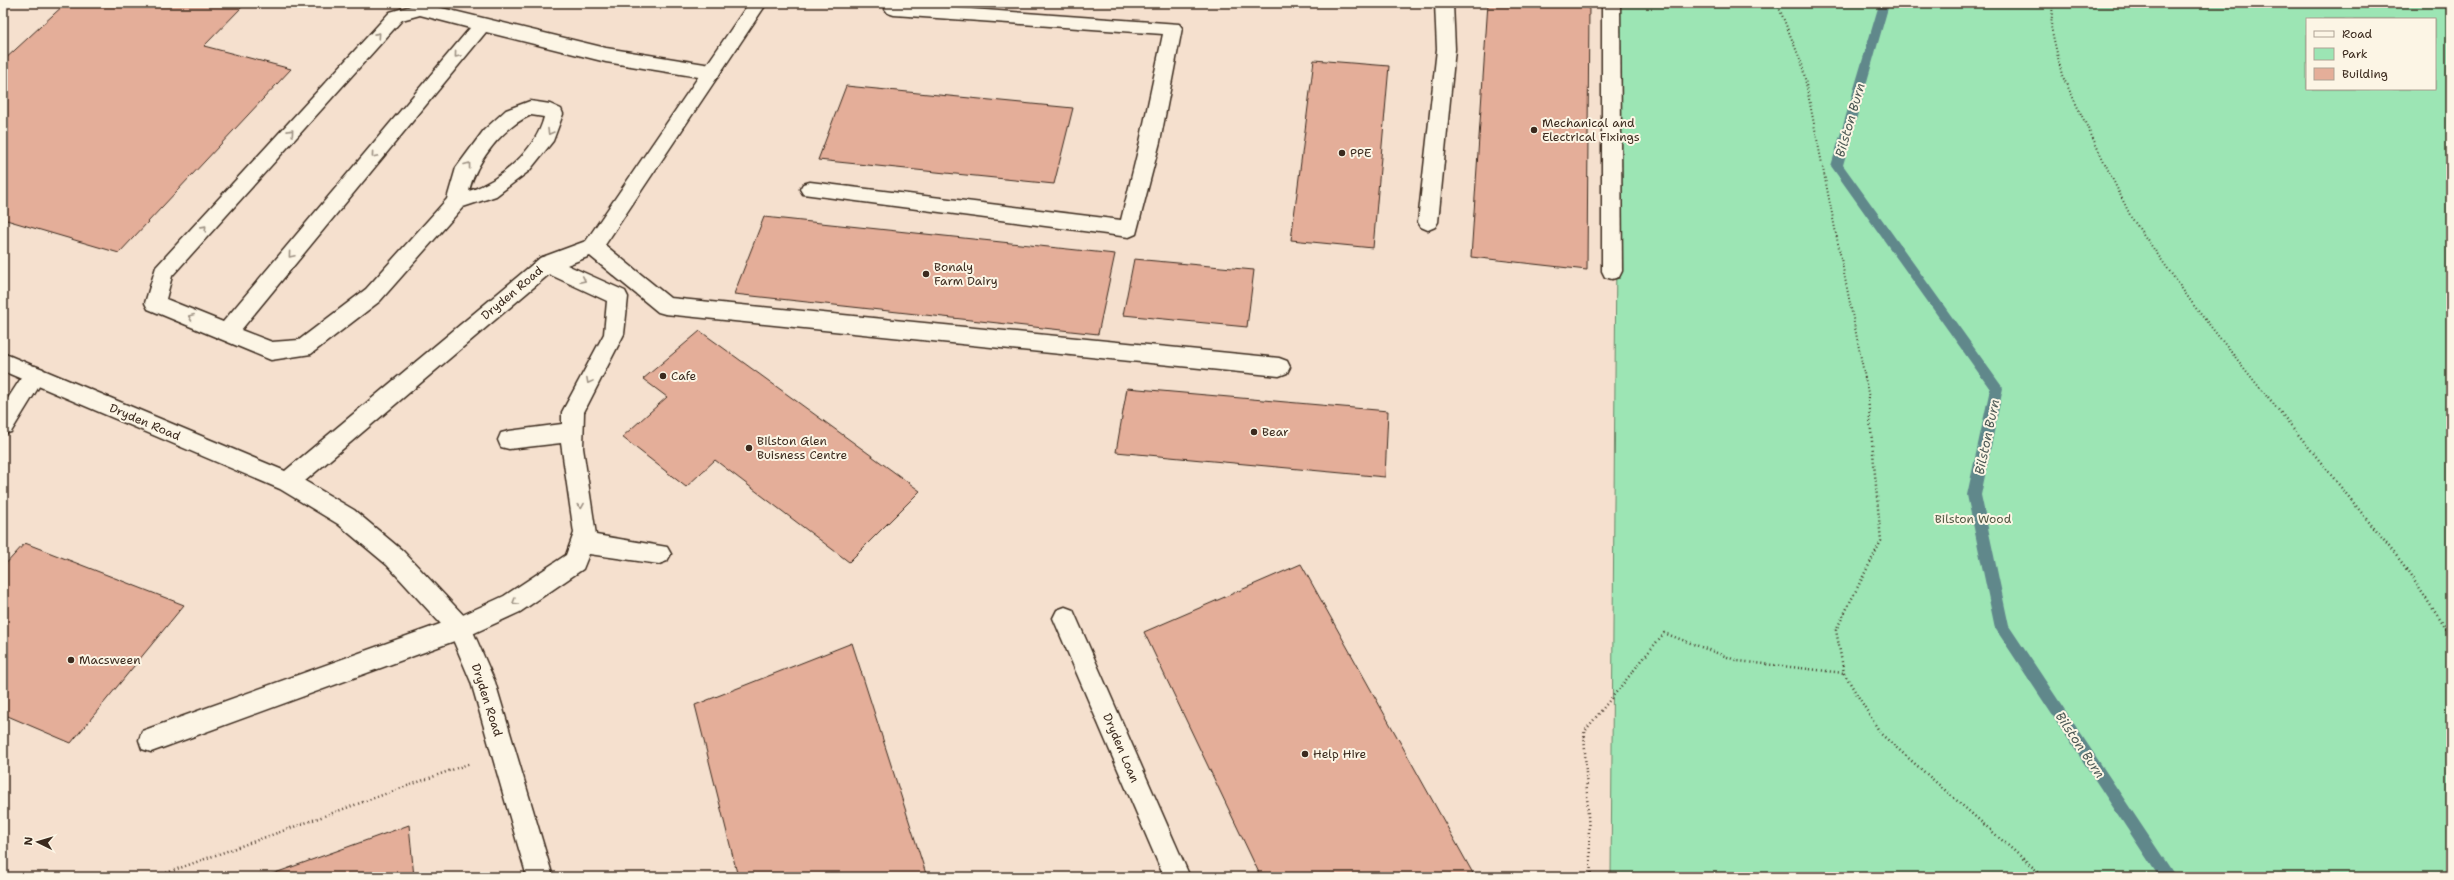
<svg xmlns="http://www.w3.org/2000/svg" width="2454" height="880" viewBox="0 0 2454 880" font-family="'Shantell Sans',sans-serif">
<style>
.built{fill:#f5e0ce}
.green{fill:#9ce5b4;stroke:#6c8869;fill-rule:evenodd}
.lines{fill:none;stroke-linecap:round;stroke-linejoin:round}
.stream{fill:#60888b;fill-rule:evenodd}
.building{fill:#e4ae99;stroke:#3b2a1e}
.lane-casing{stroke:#3b2a1e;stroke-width:3}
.street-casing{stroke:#3b2a1e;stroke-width:3}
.path-far1{stroke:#3b2a1e;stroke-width:2;stroke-dasharray:1 2.5;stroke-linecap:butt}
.path{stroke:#3b2a1e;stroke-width:2.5;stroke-dasharray:1 3;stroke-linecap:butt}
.lane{fill:#fcf5e5;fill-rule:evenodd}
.street{fill:#fcf5e5;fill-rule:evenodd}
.oneway{stroke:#9c9082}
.poi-dot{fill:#3b2a1e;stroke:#fcf5e5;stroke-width:1.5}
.labels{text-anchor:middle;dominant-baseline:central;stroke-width:4;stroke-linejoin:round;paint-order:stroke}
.poi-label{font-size:12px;fill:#3b2a1e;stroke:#fcf5e5;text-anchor:start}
.street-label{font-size:12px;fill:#3b2a1e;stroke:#fcf5e5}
.park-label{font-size:12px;fill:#535944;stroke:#fcf5e5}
.water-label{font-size:13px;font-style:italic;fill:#4d5955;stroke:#fcf5e5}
</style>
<rect width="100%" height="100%" fill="#fcf5e5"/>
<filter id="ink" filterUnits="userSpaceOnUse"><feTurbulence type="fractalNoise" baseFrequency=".025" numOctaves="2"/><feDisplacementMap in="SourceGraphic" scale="8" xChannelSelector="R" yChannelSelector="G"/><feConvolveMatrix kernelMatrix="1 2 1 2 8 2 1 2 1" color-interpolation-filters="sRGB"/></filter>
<g filter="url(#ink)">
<polygon class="built" points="3,3 1630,3 1647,877 3,877"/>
<path class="green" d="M 1618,3 L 2451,3 L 2451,877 L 1611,877 ZM 2307,19 L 2435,19 L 2435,89 L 2307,89 Z"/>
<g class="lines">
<polygon class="stream" points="1874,3 1885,3 1888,8 1843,165 2003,388 1981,495 2009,626 2176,877 2159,877 1995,628 1967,495 1990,389 1831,166 1878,8"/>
</g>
<g class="building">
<polygon points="66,3 233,3 243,6 204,46 291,69 119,253 3,219 3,61"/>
<polygon points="1488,3 1589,3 1587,270 1471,257"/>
<polygon points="1314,60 1389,66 1373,248 1291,240"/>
<polygon points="846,86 1073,108 1054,184 818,160"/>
<polygon points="764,217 1115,254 1098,334 734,294"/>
<polygon points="1134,259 1254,270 1247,327 1123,315"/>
<polygon points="700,331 920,491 849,562 715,460 686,487 622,437 667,397 643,379"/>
<polygon points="1127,388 1388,411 1385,477 1116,452"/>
<polygon points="25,543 184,605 71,743 3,714 3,567"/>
<polygon points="1301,564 1475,877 1261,877 1144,632"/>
<polygon points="852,643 927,877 738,877 695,705"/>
<polygon points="409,825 414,877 264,877"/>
</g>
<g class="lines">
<defs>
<g id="lane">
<path d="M 421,3 L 606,48 L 711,65 L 718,67 L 720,72 L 718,77 L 711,79 L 606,62 L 486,32 L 241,330 L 272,342 L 299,340 L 366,289 L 447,199 L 456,168 L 484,130 L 506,110 L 530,101 L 550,104 L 561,109 L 563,114 L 553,141 L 529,171 L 496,196 L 463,207 L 380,301 L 311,354 L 271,360 L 148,309 L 145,303 L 156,267 L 390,12 ZM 420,15 L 470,28 L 223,322 L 166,299 L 172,276 L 402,20 ZM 531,115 L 544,117 C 536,150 500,181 469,191 C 476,161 503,127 531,115 Z"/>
<polygon points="887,3 1179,24 1182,28 1160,142 1136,234 1129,237 803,194 800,189 803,184 810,182 1121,220 1140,142 1163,34 894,15 888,13 885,9"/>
<polygon points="1435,3 1453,3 1455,49 1438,222 1435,227 1428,230 1421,227 1418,222 1437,49"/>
<polygon points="1602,3 1620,3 1622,271 1619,277 1612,279 1605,277 1602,271"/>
<polygon points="547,256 625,291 628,297 624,334 584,412 583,448 596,535 667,547 671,554 667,561 659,564 589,554 583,569 520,612 468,636 151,752 142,749 139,740 142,731 454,619 504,596 566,555 574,533 561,443 509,449 501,447 498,440 501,433 509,431 562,424 562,412 604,334 607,301 540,270 537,264 540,258"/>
<polygon points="35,366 43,369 46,375 11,432 3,434 3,406 27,369"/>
<polygon points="1065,607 1073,610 1190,877 1164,877 1053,618 1057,610"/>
</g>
<polygon id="street" points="749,3 767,3 605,245 670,298 1279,358 1287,361 1290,367 1287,373 1279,376 665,314 658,312 590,256 554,270 305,481 354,510 403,551 468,620 495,682 553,877 527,877 471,682 451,635 387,565 338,524 280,489 3,371 3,353 285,471 540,258 586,241"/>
</defs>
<use href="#lane" class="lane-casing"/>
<use href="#street" class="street-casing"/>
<g class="path-far1">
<polyline points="1777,3 1802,64 1869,398"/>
<polyline points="2053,3 2051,27 2062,75 2131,217 2195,307 2268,398"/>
</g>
<g class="path">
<polyline points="1868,397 1881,541 1836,630 1844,673 1881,734 2044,877"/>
<polyline points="2268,397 2403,564 2451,636"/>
<polyline points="155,877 471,763"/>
<polyline points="1591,877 1584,732 1664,633 1738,661 1844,673"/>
</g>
<use href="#lane" class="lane"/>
<use href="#street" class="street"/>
</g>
<defs><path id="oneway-chevron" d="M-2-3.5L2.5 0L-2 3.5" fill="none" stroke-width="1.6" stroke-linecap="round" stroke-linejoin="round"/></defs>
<g class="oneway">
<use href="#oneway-chevron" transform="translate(378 35) rotate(-48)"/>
<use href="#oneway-chevron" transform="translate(457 55) rotate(130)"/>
<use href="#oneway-chevron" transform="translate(291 132) rotate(-48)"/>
<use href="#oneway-chevron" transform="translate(550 132) rotate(120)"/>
<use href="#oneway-chevron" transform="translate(374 155) rotate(130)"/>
<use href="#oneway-chevron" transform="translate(468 165) rotate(-53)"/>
<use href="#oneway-chevron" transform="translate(204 228) rotate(-48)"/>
<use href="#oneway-chevron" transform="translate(291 255) rotate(130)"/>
<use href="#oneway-chevron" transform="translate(583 280) rotate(25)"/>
<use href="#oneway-chevron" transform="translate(191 317) rotate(-158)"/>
<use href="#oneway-chevron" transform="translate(589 381) rotate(118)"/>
<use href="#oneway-chevron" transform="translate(581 506) rotate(81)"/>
<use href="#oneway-chevron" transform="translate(515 602) rotate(149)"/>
</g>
</g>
<g class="poi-dot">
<circle cx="1534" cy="130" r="4"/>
<circle cx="1342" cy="153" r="4"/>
<circle cx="926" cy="274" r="4"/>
<circle cx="663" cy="376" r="4"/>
<circle cx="1254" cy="432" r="4"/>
<circle cx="749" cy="448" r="4"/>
<circle cx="71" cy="660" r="4"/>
<circle cx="1305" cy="754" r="4"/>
</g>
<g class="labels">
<g class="poi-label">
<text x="1542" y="123">Mechanical and<tspan x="1542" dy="14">Electrical Fixings</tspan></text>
<text x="1350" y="153">PPE</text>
<text x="934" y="267">Bonaly<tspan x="934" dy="14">Farm Dairy</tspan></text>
<text x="671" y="376">Cafe</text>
<text x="1262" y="432">Bear</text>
<text x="757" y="441">Bilston Glen<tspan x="757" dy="14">Buisness Centre</tspan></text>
<text x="79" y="660">Macsween</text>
<text x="1313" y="754">Help Hire</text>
</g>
<g class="street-label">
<text transform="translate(512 293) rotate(-40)">Dryden Road</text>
<text transform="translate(145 422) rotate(23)">Dryden Road</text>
<text transform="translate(487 700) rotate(72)">Dryden Road</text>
<text transform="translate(1121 748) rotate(67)">Dryden Loan</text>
</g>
<g class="park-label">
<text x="1973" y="519">Bilston Wood</text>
</g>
<g class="water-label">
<text transform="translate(1850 120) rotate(-74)">Bilston Burn</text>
<text transform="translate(1987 437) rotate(-78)">Bilston Burn</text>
<text transform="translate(2080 745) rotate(56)">Bilston Burn</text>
</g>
</g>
<rect width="2454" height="880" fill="none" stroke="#fcf5e5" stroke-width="16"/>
<rect x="8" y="8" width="2438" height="864" fill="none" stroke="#3b2a1e" stroke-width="1.5" filter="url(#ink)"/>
<rect x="2306" y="18" width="130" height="72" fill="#fcf5e5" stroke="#afa495"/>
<rect x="2314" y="31" width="20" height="6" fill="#fcf5e5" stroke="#afa495"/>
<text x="2342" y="38" font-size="12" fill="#3b2a1e">Road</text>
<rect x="2314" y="48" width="20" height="12" fill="#9ce5b4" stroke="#afa495"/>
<text x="2342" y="58" font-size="12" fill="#3b2a1e">Park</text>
<rect x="2314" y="68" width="20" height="12" fill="#e4ae99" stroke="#afa495"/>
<text x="2342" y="78" font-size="12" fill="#3b2a1e">Building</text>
<g transform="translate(38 842) rotate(275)" stroke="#fcf5e5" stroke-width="3" paint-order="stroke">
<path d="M0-3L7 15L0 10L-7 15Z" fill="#3b2a1e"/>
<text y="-6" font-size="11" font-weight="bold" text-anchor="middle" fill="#3b2a1e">N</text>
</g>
</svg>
